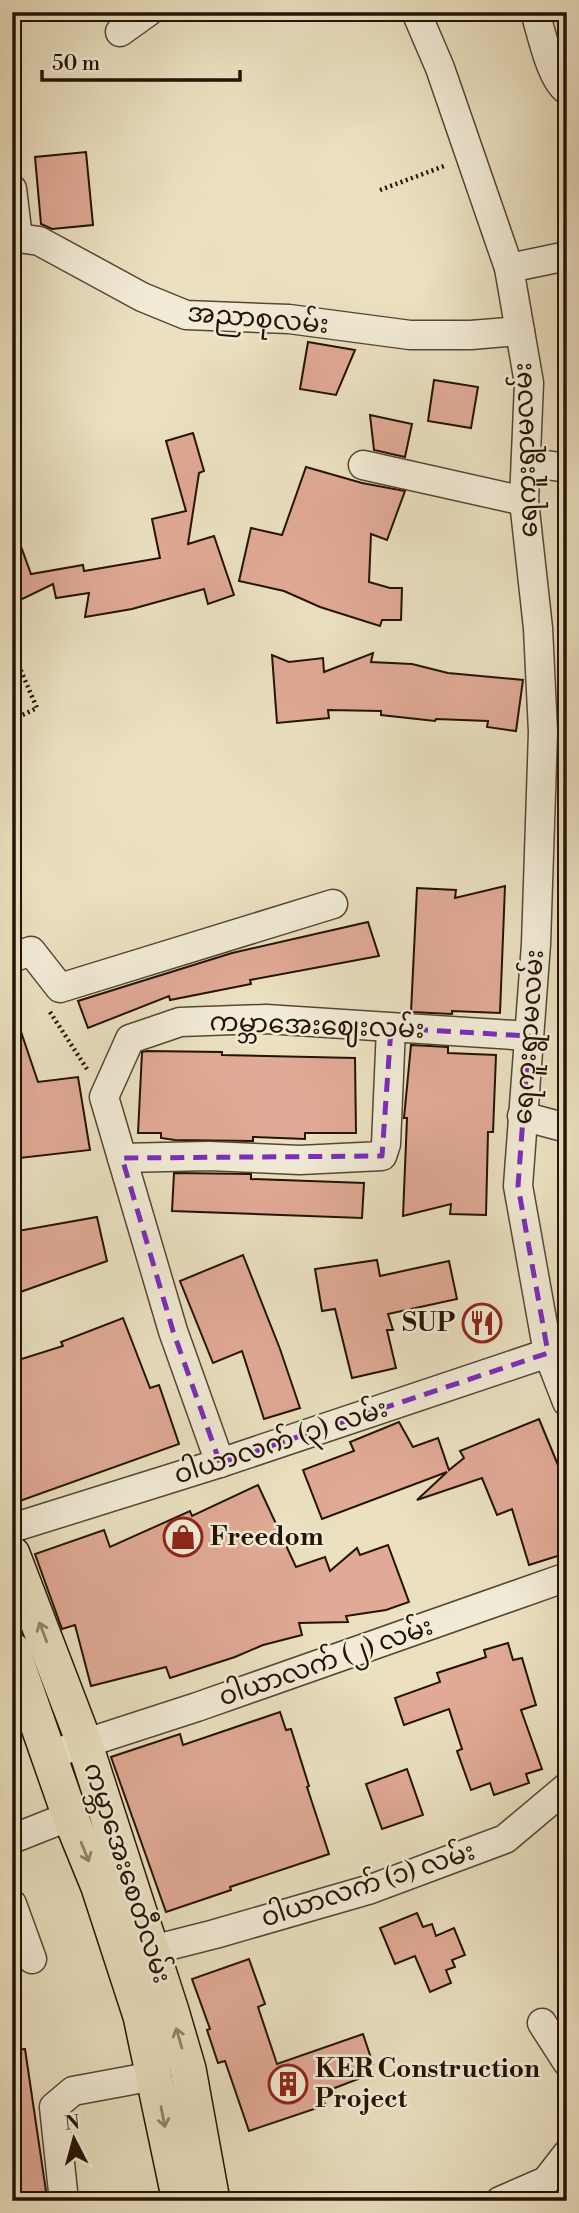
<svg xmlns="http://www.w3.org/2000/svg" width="579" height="2213" viewBox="0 0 579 2213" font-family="'Libre Bodoni','Noto Sans Myanmar',serif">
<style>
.building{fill:#e1aa96;stroke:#241205;stroke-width:2}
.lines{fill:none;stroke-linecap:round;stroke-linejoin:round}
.minor-casing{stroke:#564634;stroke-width:31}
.major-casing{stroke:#241205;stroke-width:38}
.path{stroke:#241205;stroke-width:4.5;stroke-dasharray:2 3.5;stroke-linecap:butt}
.minor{stroke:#f2ecd7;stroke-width:28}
.major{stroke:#ebe1c1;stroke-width:35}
.oneway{stroke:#91846c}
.marked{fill:none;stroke:#7b2cbf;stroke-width:5;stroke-dasharray:14 9;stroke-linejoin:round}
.labels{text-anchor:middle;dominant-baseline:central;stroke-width:5;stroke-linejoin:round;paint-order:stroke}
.street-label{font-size:26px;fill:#241205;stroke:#f2ecd7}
.poi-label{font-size:26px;font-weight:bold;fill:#241205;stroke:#f2ecd7;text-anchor:start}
</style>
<rect width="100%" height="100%" fill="#ebe1c1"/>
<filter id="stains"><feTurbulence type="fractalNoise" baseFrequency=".00286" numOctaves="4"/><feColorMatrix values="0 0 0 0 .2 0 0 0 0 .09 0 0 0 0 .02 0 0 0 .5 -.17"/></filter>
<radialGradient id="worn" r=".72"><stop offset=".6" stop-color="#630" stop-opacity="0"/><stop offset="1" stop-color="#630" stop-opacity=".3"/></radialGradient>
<g class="building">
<polygon points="86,152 93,225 52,229 41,224 35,157"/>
<polygon points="308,342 355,350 336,395 300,389"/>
<polygon points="434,380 478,387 471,428 428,421"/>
<polygon points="370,415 412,424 405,457 374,450"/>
<polygon points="193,433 204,471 199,473 188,544 214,536 234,595 208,604 204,589 132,609 85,617 89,593 56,598 53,584 12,604 12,531 15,530 31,574 83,565 84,571 160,558 152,519 186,511 166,441"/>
<polygon points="306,467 362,483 405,491 387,540 371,534 369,582 390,588 402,588 401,620 382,620 380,626 320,607 284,591 239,581 251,528 282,535"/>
<polygon points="373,653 371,662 412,664 448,673 523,680 516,731 487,727 488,721 436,719 435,721 381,715 381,711 328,710 329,718 277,723 272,655 289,662 323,658 324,672"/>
<polygon points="505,886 500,1013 452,1011 452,1014 411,1012 417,888 456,890 455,898"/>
<polygon points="368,922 379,956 250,980 251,984 170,1000 169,996 88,1028 78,1001 232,953"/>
<polygon points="16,1017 38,1082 78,1077 90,1150 20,1158 14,1085 12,1085 12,1018"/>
<polygon points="411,1045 448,1047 448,1053 496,1055 493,1132 488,1132 486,1215 450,1214 451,1204 403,1216 407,1118 404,1118"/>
<polygon points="147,1051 222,1052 222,1055 355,1058 356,1133 305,1133 305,1139 253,1137 253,1141 175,1140 161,1138 161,1133 138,1133 142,1052"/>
<polygon points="174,1173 251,1174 251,1179 364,1183 362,1218 172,1211"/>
<polygon points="97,1217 107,1261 12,1295 12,1232"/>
<polygon points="243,1255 280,1349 300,1408 264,1419 242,1351 213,1363 180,1281"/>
<polygon points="377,1260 380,1276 449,1261 457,1299 388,1314 393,1330 387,1330 396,1368 352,1378 335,1309 322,1311 315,1269"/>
<polygon points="123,1318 150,1388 159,1385 179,1444 17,1502 12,1488 12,1362 63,1346 61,1342"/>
<polygon points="539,1419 567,1487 567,1553 529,1565 512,1509 497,1515 482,1478 417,1500 447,1472 322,1519 303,1470 354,1451 350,1442 399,1422 413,1447 438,1438 449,1470 464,1458 460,1451"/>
<polygon points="258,1485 296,1567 325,1557 330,1571 357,1548 360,1555 388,1545 409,1602 386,1610 346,1616 348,1622 299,1623 302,1635 263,1645 235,1657 170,1678 166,1667 91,1686 75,1625 62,1629 35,1554 104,1530 110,1547 190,1511 192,1516"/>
<polygon points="508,1643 513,1660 522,1658 536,1705 521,1710 542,1769 526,1774 529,1783 494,1795 490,1783 471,1790 457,1751 462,1749 449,1709 404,1725 395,1698 440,1682 437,1673 486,1657 484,1650"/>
<polygon points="280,1712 286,1730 291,1729 309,1786 307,1787 329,1854 230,1887 231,1890 166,1912 111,1757 180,1734 183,1745"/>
<polygon points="407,1769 423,1815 382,1829 366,1784"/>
<polygon points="417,1913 423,1927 432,1924 436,1936 454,1928 465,1955 452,1960 455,1967 446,1970 451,1983 430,1992 415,1956 395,1964 380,1928"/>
<polygon points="249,1959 265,2004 258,2007 277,2064 363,2034 373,2064 358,2069 361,2078 332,2089 336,2094 321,2098 326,2105 249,2131 225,2061 218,2063 207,2030 210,2029 192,1979"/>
<polygon points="25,2049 47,2198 47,2201 12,2201 12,2050"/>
</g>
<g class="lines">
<defs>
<g id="minor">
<polyline points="416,12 440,68 509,268 529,383 524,501 538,628 543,732 536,944 518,1186 548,1353 567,1402"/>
<path d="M 535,12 C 541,31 551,80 567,90"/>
<polyline points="120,32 148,12"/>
<polyline points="12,189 18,238"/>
<polyline points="12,237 39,241 142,297 186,315 289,319 410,335 471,335 520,331"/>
<polyline points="509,268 567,256"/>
<polyline points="526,462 567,468"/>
<polyline points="363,465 524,501"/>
<polyline points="12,958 31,951 60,988 333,904"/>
<polyline points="522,1116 567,1128"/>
<polyline points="122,1158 208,1156 300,1160 382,1156 386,1144 391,1028"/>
<polyline points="220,1463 173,1331 104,1097 130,1039 180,1022 266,1019 529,1036"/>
<polyline points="12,1528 220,1463 548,1353"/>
<polyline points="49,1755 197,1707 567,1577"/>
<polyline points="12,1839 70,1816"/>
<polyline points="12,1904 32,1959"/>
<polyline points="152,1950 215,1934 371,1889 505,1839 567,1787"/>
<polyline points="542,2023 567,2062"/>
<polyline points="64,2201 54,2107 73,2091 154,2076"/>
<polyline points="500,2201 546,2181 567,2154"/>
</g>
<g id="major">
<polyline points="12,1554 84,1742 171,2011 188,2069 212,2201"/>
<polyline points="12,1650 70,1816 99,1887 141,2016 180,2201"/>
</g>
</defs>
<use href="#minor" class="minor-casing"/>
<use href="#major" class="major-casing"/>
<g class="path">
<polyline points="380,190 447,165"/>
<polyline points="12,650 37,708 12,720"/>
<polyline points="50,1012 87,1069"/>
</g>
<use href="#minor" class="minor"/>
<use href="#major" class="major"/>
</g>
<defs><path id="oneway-shaft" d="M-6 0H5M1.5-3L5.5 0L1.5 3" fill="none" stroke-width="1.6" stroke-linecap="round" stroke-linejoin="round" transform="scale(1.75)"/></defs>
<g class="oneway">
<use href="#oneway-shaft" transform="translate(43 1632) rotate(-111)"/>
<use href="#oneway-shaft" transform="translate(85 1852) rotate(68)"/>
<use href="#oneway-shaft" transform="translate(179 2038) rotate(-106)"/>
<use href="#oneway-shaft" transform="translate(163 2117) rotate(79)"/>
</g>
<path class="marked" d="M 391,1028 L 529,1036 L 518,1186 L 548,1353 L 220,1463 L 173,1331 L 122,1158 L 382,1156 Z"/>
<defs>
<symbol id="restaurant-ring" viewBox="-11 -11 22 22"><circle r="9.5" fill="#f2ecd7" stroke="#8f2418" stroke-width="1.5"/><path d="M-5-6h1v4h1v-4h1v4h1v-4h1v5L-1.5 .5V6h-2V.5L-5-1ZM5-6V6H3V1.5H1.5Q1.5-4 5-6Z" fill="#8f2418"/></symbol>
<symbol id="shop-ring" viewBox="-11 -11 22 22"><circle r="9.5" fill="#f2ecd7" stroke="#8f2418" stroke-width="1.5"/><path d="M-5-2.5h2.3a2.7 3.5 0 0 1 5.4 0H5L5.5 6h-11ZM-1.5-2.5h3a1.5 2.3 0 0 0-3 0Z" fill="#8f2418"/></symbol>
<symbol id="building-ring" viewBox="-11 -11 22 22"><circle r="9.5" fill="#f2ecd7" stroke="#8f2418" stroke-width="1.5"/><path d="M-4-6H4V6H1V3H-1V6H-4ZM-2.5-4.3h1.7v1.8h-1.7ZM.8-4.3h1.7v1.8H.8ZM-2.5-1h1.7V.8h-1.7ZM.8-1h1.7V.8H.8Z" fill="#8f2418"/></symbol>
</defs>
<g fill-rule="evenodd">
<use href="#restaurant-ring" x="460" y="1301" width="44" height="44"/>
<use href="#shop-ring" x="161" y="1515" width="44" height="44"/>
<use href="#building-ring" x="266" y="2062" width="44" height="44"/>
</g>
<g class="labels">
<g class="street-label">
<text transform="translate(258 319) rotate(5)">အညာစုလမ်း</text>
<text transform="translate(526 450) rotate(-92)">ရေကူးရွာမလမ်း</text>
<text transform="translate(317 1026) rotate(2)">ကမ္ဘာအေးဈေးလမ်း</text>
<text transform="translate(529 1037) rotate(-86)">ရေကူးရွာမလမ်း</text>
<text transform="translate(281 1442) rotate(-18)">ဝါယာလက် (၃) လမ်း</text>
<text transform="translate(326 1662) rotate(-19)">ဝါယာလက် (၂) လမ်း</text>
<text transform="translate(127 1873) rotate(72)">ကမ္ဘာအေးစေတီလမ်း</text>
<text transform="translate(368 1885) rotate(-18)">ဝါယာလက် (၁) လမ်း</text>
</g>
<g class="poi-label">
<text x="455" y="1323" text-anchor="end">SUP</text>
<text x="210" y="1537">Freedom</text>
<text x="315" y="2069">KER Construction<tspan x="315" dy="30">Project</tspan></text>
</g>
</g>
<rect width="579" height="2213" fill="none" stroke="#ebe1c1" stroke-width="42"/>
<rect x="14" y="14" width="551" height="2185" fill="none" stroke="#241205" stroke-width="3.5"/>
<rect x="21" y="21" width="537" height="2171" fill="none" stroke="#241205" stroke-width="2"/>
<g transform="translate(74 2139) rotate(354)" stroke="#f2ecd7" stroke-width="5" paint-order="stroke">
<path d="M0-5L12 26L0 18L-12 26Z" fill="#241205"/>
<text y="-10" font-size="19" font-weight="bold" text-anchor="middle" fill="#241205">N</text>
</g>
<path d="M42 70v10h198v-10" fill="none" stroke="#241205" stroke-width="3.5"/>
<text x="52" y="70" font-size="21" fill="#241205" stroke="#f2ecd7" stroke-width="5" paint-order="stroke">50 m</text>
<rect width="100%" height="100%" filter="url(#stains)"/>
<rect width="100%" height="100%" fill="url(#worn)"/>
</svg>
